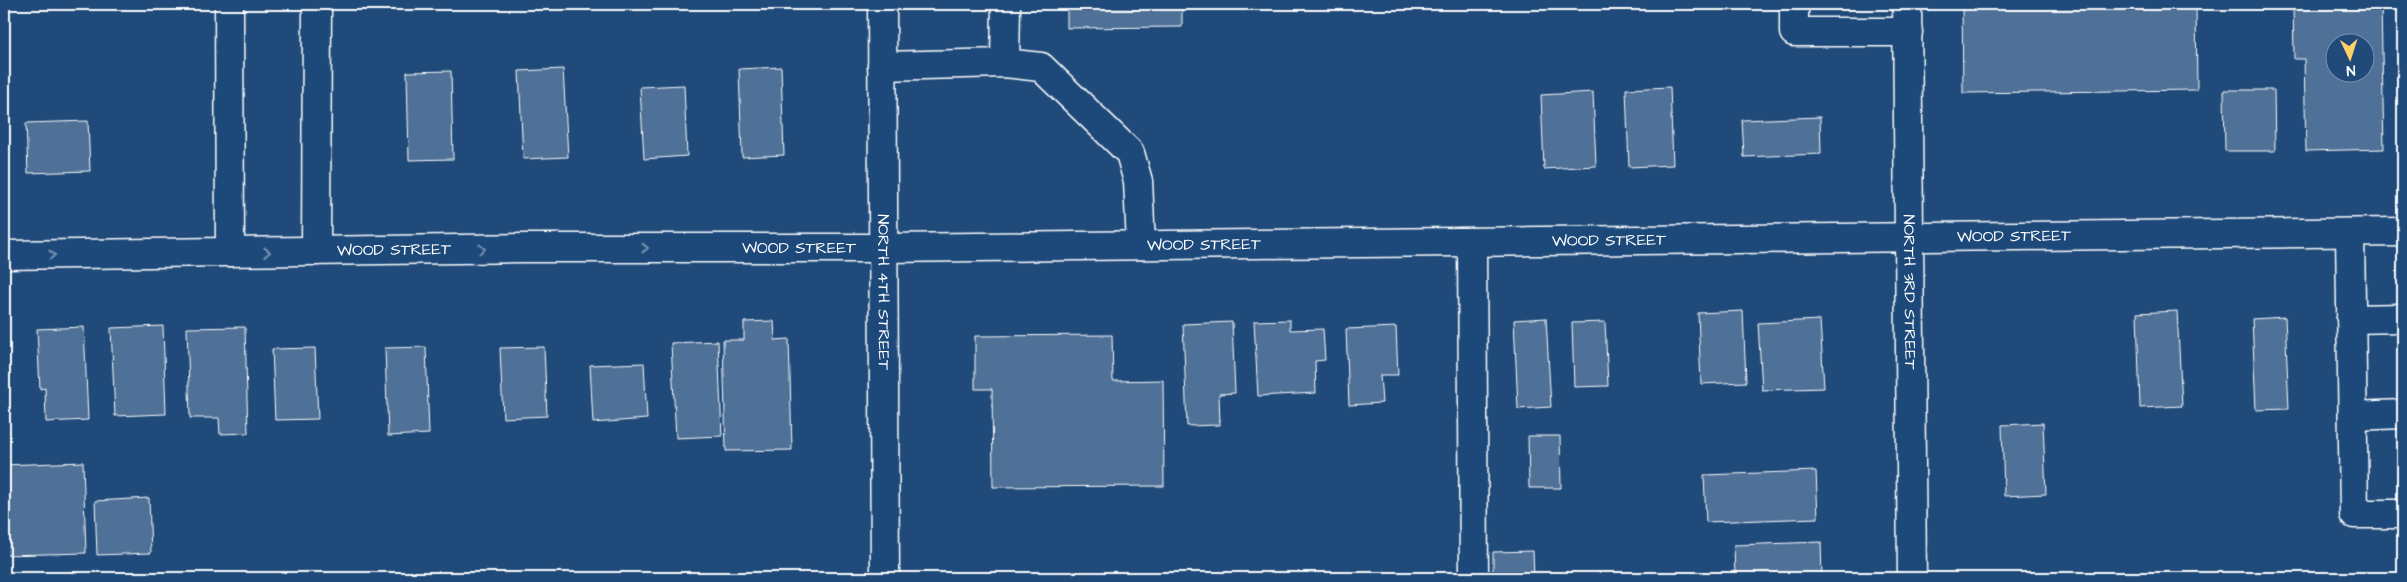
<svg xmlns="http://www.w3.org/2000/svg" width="2407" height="582" viewBox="0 0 2407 582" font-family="'Architects Daughter',sans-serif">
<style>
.building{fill:#507197;stroke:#fff;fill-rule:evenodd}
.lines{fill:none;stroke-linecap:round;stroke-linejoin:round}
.minor-casing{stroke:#fff;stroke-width:31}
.minor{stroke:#1f4a7a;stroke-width:28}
.oneway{stroke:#7992af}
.labels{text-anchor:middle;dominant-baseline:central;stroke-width:5;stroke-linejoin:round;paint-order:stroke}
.street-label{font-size:16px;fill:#fff;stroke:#1f4a7a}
</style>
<rect width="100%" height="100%" fill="#1f4a7a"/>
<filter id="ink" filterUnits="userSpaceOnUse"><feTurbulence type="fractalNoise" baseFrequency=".02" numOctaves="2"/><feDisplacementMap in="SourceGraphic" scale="10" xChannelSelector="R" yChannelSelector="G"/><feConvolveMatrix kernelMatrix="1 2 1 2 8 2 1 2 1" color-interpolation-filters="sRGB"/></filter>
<g filter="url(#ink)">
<g class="building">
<polygon points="1067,4 1182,4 1182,27 1067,28"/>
<polygon points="1962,4 2196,4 2197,90 1963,93"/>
<path d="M 2293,4 L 2381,4 L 2384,149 L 2306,151 L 2304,59 L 2294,59 ZM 2334,42 L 2364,42 L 2364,72 L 2334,72 Z"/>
<polygon points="781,67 784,155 742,157 739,69"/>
<polygon points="563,69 568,157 523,159 519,71"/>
<polygon points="451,71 453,159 409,160 407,72"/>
<polygon points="684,85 687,156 644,159 640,87"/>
<polygon points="1670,87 1673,165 1629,167 1626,89"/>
<polygon points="2224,90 2274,90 2275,151 2225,151"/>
<polygon points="1593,92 1596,166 1544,169 1541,95"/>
<polygon points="4,96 6,180 4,180"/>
<polygon points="1820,117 1821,154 1744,157 1742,120"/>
<polygon points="88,121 90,171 28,173 26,123"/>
<polygon points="1743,311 1746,382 1701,384 1698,313"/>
<polygon points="2177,311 2182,406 2140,408 2137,313"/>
<polygon points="2285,317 2289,409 2256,410 2252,319"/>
<polygon points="1546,318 1551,407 1518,409 1514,320"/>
<polygon points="1290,320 1290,330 1323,329 1325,360 1315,361 1316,393 1258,396 1254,321"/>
<polygon points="1820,320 1824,388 1762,390 1758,323"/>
<polygon points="774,321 775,340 789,339 792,450 726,451 723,340 744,340 744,322"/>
<polygon points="1232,322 1235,393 1219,394 1220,425 1187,426 1183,324"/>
<polygon points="1605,322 1608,386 1574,387 1572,323"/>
<polygon points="163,326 166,414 115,416 111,328"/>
<polygon points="84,327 88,420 46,422 45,388 40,389 37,329"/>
<polygon points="245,327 248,433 220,434 219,418 190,418 187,328"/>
<polygon points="1396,327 1398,375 1380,375 1382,403 1349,405 1346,329"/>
<polygon points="1112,335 1113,381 1163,380 1164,486 993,487 992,389 975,389 975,336"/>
<polygon points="718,341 722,436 676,438 671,343"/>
<polygon points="426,347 429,434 388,436 385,348"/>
<polygon points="544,347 547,416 503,418 500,348"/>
<polygon points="315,348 318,419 275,420 272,349"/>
<polygon points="644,363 647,419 593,423 590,365"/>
<polygon points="2043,423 2046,494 2004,496 2002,425"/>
<polygon points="1528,436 1560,436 1561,488 1529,488"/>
<polygon points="83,462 86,553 4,555 4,465"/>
<polygon points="1816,471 1818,518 1706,522 1704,475"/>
<polygon points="149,498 151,553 97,555 95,501"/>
<polygon points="1821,542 1822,578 1735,578 1734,545"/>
<polygon points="1533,551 1534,576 1493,577 1493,552"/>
</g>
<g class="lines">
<defs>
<g id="minor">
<polyline points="229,4 230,252"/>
<path id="s1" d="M 882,4 L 885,578"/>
<polyline points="1794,4 1794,32 1908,32"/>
<path id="s2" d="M 1907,4 L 1912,578"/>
<polyline points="1005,63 1006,4"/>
<polyline points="882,66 1005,63 1041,67 1130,153 1138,181 1141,245"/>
<polyline points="2350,233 2354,514 2403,514"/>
<polyline points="1472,242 1474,578"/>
<polyline points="316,251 317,4"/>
<path id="s3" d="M 4,255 L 527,248 L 884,248 L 2403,232"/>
<polyline points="2351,319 2403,318"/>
<polyline points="2353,416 2403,414"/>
</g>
</defs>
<use href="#minor" class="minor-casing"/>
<use href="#minor" class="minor"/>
</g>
<defs><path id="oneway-chevron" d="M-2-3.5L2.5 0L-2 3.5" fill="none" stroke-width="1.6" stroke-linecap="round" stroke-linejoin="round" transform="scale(1.25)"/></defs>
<g class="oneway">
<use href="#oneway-chevron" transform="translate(645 248)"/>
<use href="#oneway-chevron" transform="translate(482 249) rotate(-1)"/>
<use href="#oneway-chevron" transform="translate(267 252) rotate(-1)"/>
<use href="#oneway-chevron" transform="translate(52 255) rotate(-1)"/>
</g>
</g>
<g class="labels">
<g class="street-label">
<text stroke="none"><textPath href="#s3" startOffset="2010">WOOD STREET</textPath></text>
<text stroke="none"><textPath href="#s3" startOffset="1605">WOOD STREET</textPath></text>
<text stroke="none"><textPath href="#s3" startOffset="1200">WOOD STREET</textPath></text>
<text stroke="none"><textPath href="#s3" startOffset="795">WOOD STREET</textPath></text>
<text stroke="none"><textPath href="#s3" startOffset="390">WOOD STREET</textPath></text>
<text stroke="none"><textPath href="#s1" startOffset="288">NORTH 4TH STREET</textPath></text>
<text stroke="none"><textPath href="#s2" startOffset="288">NORTH 3RD STREET</textPath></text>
</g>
</g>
<rect width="2407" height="582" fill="none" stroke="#1f4a7a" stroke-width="20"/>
<rect x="10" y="10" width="2387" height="562" fill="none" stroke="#fff" stroke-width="2" filter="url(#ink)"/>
<g transform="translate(2350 58) rotate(176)"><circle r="24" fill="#1f4a7a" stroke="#7992af"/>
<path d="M0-4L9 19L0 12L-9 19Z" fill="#ffd166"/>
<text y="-8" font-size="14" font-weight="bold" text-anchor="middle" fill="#ffffff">N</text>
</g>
</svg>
